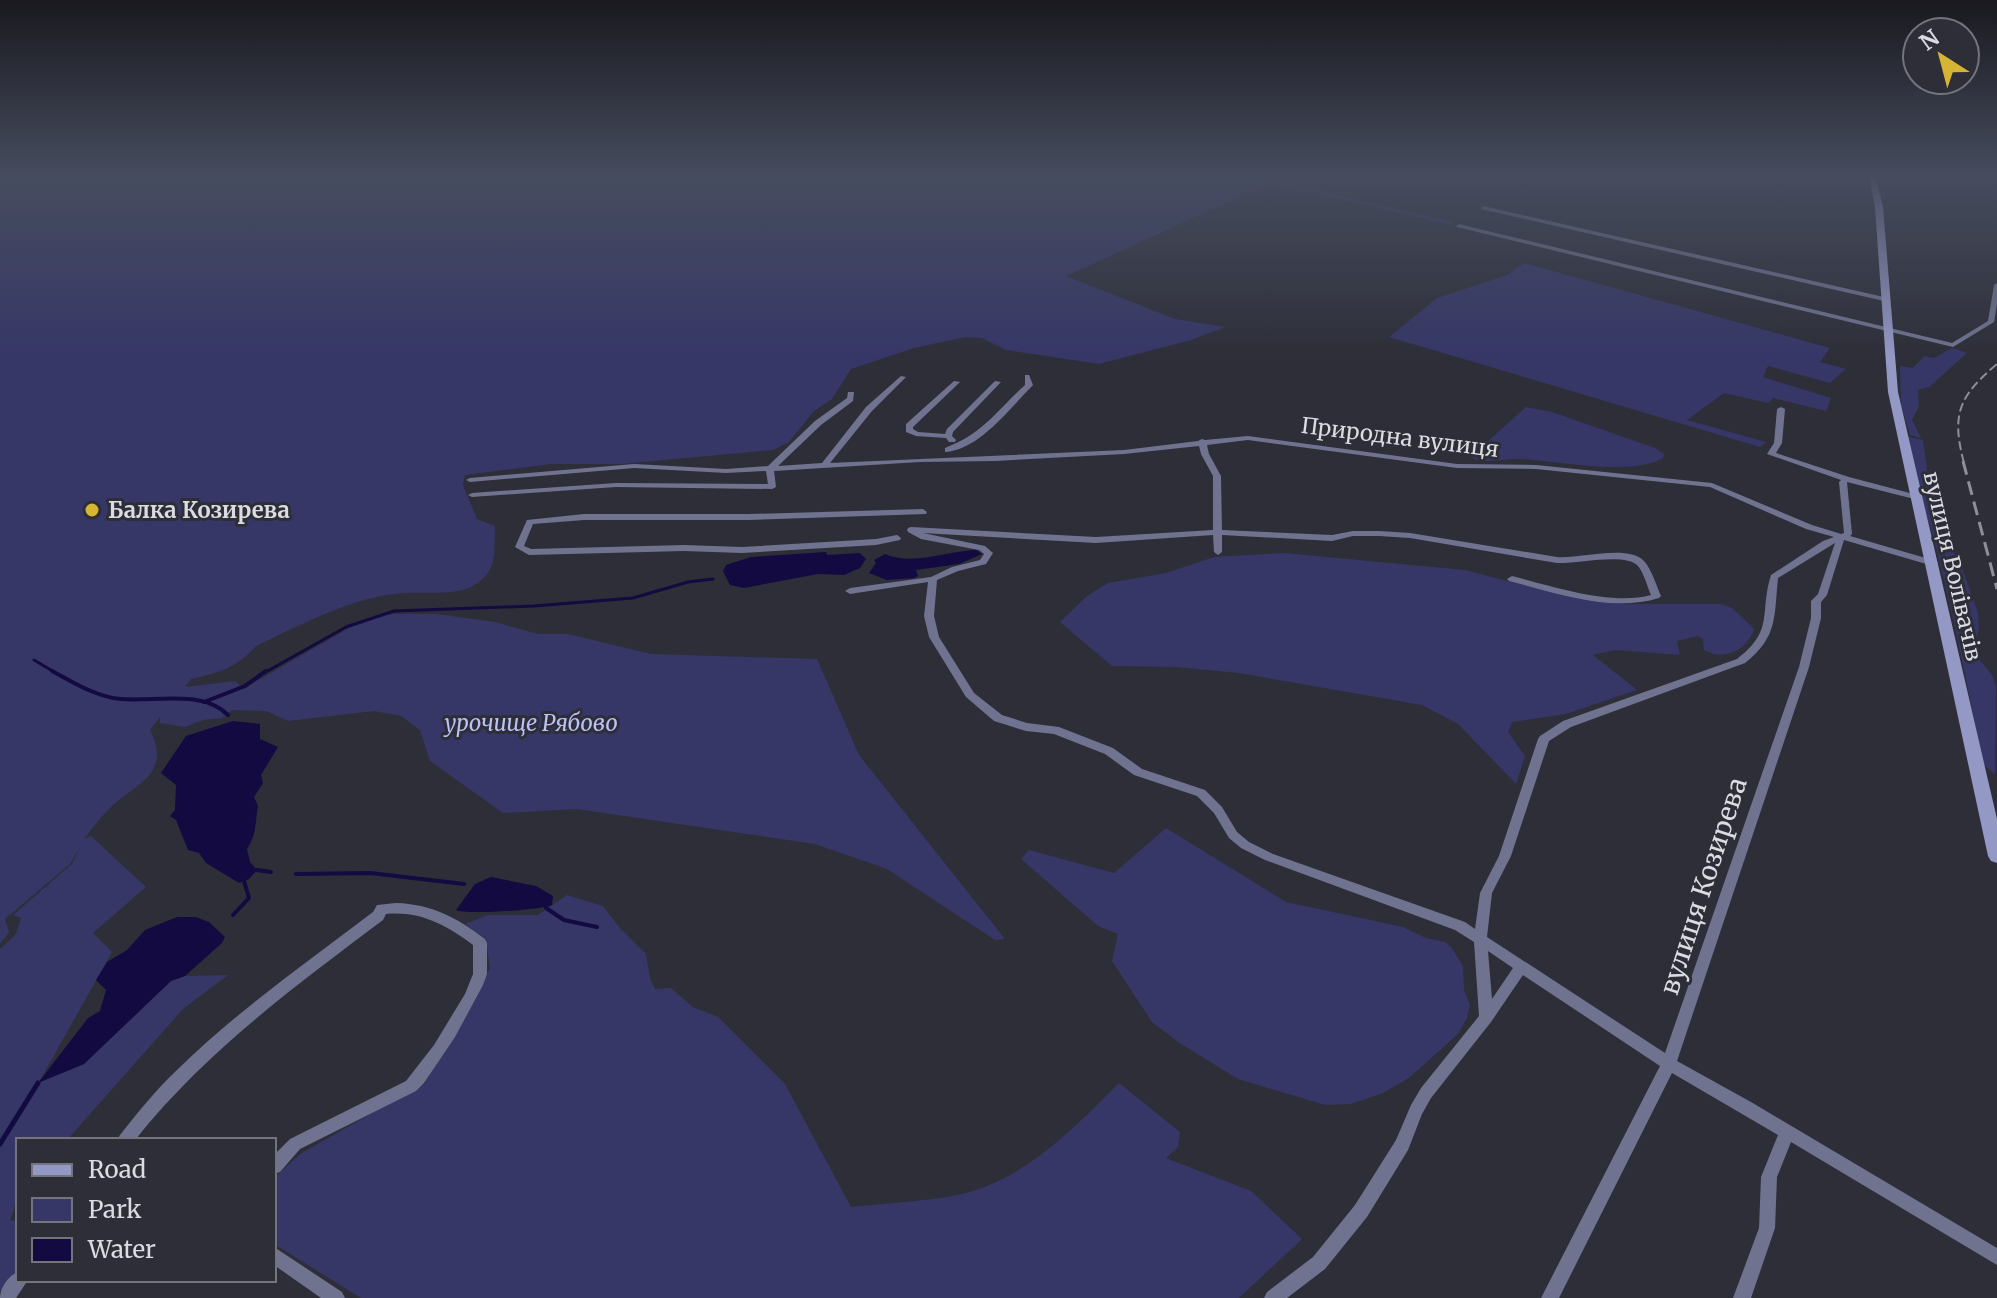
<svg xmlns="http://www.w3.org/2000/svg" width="1997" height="1298" viewBox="0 0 1997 1298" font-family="Merriweather,serif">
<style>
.green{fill:#363767}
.water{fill:#120a41}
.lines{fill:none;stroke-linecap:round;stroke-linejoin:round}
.stream-far2{stroke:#120a41;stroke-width:3}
.stream-far1{stroke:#120a41;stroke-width:4}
.stream{stroke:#120a41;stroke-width:5}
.street{fill:#70738f;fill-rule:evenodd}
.secondary{fill:#9498c5;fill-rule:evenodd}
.rail-far1{stroke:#8e8f97;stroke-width:2;stroke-dasharray:9 4;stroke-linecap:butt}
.rail{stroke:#8e8f97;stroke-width:3;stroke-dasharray:14 7;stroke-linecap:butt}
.poi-dot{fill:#d6b534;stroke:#2d2e38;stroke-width:3}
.labels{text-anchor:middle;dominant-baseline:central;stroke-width:6;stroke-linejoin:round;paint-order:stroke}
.street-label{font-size:22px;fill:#dbdce2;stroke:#2d2e38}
.poi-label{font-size:22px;font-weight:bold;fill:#dbdce2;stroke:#2d2e38;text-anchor:start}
.park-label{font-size:22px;font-style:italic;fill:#bbc0f6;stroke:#2d2e38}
.near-street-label{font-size:26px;fill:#dbdce2;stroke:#2d2e38}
</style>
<rect width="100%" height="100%" fill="#2d2e38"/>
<g class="green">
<path d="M 0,175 L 1250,175 L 1454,222 L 1451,225 L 1270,183 L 1066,276 L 1175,319 L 1225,327 L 1191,340 L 1099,364 L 1006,350 L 982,338 L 965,337 L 914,348 L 851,369 L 832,399 L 814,411 L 789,442 L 773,450 L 621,464 L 551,464 L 465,475 L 463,485 L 477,519 L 495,526 C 494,540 497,562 487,574 C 465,602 425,589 394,594 C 346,600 299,626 256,646 C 237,668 218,673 191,679 L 185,687 L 235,681 L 243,689 L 349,628 L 379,616 L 394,614 L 437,614 L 495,622 L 538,634 L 568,634 L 651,654 L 817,659 L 859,755 L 1005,939 L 995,940 L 887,869 L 815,844 L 577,809 L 503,813 L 430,761 L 420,730 L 401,716 L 374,711 L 288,721 L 266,711 L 232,710 L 222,718 L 203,720 L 185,727 L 160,723 L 160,717 L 150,730 C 173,775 134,784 109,809 C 100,818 92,829 84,839 L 91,836 L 146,887 L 93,933 L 112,952 L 39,1082 L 84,1064 L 171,981 L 185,976 L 228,975 L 183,1009 L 67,1140 L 18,1140 L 18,1196 L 10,1220 L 18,1222 L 18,1270 L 0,1292 L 0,949 L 16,934 L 21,918 L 13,915 L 72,864 L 81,846 L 70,864 L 5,919 L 9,932 L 0,944 Z"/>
<polygon points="1524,263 1830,348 1820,362 1846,369 1830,383 1768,366 1763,377 1831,398 1826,411 1773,398 1768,403 1724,393 1687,420 1766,442 1760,447 1389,337 1437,298 1507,275"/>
<polygon points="1952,348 1967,353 1929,387 1918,390 1919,406 1912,420 1921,438 1910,435 1901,405 1900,366 1913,368 1924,356 1934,358"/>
<path d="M 1526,407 L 1552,412 L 1655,448 L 1664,454 L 1663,458 C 1633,477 1554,460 1519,459 C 1503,458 1484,465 1470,457 Z"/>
<path d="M 1909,437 L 1923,440 L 1929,484 L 1942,528 L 1962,568 L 1978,613 L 1979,629 L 1973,652 L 1992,675 L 1996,686 L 1995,774 L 1983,764 C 1969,693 1955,622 1937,551 C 1928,514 1911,477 1909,437 Z"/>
<path d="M 1284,553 L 1465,570 L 1523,585 L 1627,604 L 1721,604 L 1732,608 L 1754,629 C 1747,651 1724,661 1704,650 L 1703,639 L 1698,636 L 1677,641 L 1680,655 L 1615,650 L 1593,655 L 1637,690 L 1566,714 L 1512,722 L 1508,732 L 1525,756 L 1516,784 L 1458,724 L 1422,705 L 1239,673 L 1176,667 L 1112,666 L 1060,622 L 1087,596 L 1108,583 L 1166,573 L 1214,557 Z"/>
<polygon points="1166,828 1286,902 1403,927 1426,938 1445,942 1451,947 1463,966 1464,990 1470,1005 1467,1018 1458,1034 1409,1078 1383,1093 1351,1104 1325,1105 1238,1079 1178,1042 1152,1022 1112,961 1118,934 1098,926 1021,859 1029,850 1114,873"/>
<path d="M 567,895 L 603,906 L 619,927 L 646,954 L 650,978 L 655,989 L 671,988 L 693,1007 L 718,1017 L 785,1084 L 851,1207 C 886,1203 941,1201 973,1191 C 1031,1173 1077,1125 1119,1083 L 1180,1132 L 1178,1147 L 1166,1158 L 1251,1191 L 1302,1239 L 1239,1298 L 361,1298 L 274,1244 L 274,1178 L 300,1154 L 425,1083 L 490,969 L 486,939 L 465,924 L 488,915 L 538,915 Z"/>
</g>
<g class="water">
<path d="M 976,550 L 982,554 L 959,564 L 916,570 L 918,576 L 914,578 L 887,580 L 869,573 L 876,563 L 874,560 L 885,554 C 911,566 948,551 976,550 Z"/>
<polygon points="826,552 827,555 860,553 866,559 860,568 844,575 818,574 744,588 730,585 723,571 726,565 751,557"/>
<path d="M 233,721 L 260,724 L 260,739 L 278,747 L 261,775 L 263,783 L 254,797 L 258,806 C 255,822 257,834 247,849 L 250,862 L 257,870 L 249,879 L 239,883 L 206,863 L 199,853 L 188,850 L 176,820 L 170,816 L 175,810 L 176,785 L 161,773 L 186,736 Z"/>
<path d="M 491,877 L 536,886 L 553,896 L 552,905 C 543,910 464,915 456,910 L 475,884 Z"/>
<polygon points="177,917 196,917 209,922 225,937 222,943 185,976 171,981 84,1064 38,1083 88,1018 100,1011 106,990 96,980 107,962 127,950 145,930"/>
</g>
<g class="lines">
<g class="stream-far2">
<polyline points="34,660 56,673"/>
<polyline points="264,673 346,627 394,611 534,606 633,598 688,582 713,579"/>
</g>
<g class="stream-far1">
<path d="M 52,671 C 73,682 96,697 121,699 C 154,702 202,689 228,715"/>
<polyline points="204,702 245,686 266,671"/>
<polyline points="257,870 271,872"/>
<polyline points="296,874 370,873 464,884"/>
<polyline points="546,908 564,920 597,927"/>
<polyline points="233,915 249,898 244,881"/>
</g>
<polyline class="stream" points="0,1144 38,1083"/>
<g class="street">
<polygon points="1483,206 1884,297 1887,299 1884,301 1481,209"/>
<polygon points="1459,224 1952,343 1988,321 1994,285 1997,283 1997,304 1994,322 1953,347 1457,227 1456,226"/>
<path d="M 1025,375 L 1029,375 L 1033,385 C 1010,408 979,450 945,452 L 945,448 C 984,433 996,411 1025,385 Z"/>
<path d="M 901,376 L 906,377 L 872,411 L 830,463 L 1124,450 L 1198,441 L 1202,439 L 1205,440 L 1248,436 L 1457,464 L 1536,465 L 1712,483 L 1812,525 L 1841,534 L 1844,533 L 1839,482 L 1841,480 L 1767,454 L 1774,443 L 1777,409 L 1781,407 L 1785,409 L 1782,443 L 1776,453 L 1849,477 L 1921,496 L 1922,498 L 1918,500 L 1847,482 L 1852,534 L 1850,536 L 1936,561 L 1938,563 L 1933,566 L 1844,540 L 1827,595 L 1821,602 L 1821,618 L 1809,667 L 1677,1061 L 1751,1102 L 1997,1248 L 1997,1265 L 1791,1142 L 1777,1177 L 1775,1228 L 1751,1298 L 1733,1298 L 1759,1228 L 1761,1177 L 1778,1135 L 1672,1073 L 1559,1298 L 1541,1298 L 1660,1066 L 1523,975 L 1491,1022 L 1431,1098 L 1422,1114 L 1408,1150 L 1367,1217 L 1325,1269 L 1287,1298 L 1264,1298 L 1267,1292 L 1313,1257 L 1355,1205 L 1396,1140 L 1411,1105 L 1421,1088 L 1479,1016 L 1474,942 L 1455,930 L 1265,860 L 1241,848 L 1229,838 L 1214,813 L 1197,796 L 1134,775 L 1105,754 L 1054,734 L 1026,731 L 994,721 L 966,697 L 929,637 L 924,616 L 928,582 L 850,594 L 845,591 L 850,588 L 931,577 L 952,567 L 980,560 L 984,554 L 979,550 L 921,539 L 908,532 L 907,530 L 908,528 L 911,527 L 1096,537 L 1213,530 L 1213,476 L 1201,454 L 1199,446 L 1124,454 L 995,461 L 920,462 L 774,471 L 776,487 L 772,489 L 616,487 L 472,497 L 468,495 L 472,493 L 616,483 L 768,484 L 766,471 L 726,473 L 634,468 L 470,482 L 466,480 L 470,478 L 634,464 L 726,469 L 768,466 L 815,421 L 847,398 L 848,392 L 854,392 L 853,401 L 821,425 L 778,466 L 822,463 L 866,407 ZM 1248,440 L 1457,468 L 1536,469 L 1710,487 L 1806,529 L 1834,537 L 1823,541 L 1771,575 C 1759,613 1775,630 1737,659 L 1563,721 L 1540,736 L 1538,739 L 1499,856 L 1480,893 L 1475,929 L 1465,922 L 1273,854 L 1249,842 L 1237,832 L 1222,807 L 1205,790 L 1142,769 L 1113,748 L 1059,727 L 1027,723 L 1002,715 L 974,693 L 939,637 L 934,616 L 937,580 L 958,571 L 986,564 L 993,553 L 985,546 L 923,533 L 1096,543 L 1213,535 L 1214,552 L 1218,555 L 1222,552 L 1222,535 L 1332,541 L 1353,536 L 1379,536 L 1410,538 L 1557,563 C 1576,564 1626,552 1638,566 C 1644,573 1647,586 1651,595 C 1612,606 1551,586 1512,576 L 1507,579 L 1509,581 C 1556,593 1611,613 1659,598 L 1661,596 C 1657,587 1651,568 1644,561 C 1628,544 1579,559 1557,557 L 1410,533 L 1379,531 L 1353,531 L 1332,535 L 1222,530 L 1221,476 L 1209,454 L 1207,445 ZM 1835,543 L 1818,594 L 1811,601 L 1811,618 L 1799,667 L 1665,1053 L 1487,937 L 1492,893 L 1511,856 L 1549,741 L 1571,727 L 1745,663 C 1778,637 1774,617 1778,578 ZM 1488,951 L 1513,968 L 1492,999 Z"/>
<polygon points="954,381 960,382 913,427 913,429 918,432 945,434 947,429 995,381 1001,382 953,432 952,436 956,440 955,442 949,442 946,438 916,436 906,432 906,424"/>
<polygon points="923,509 927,512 926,514 749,520 584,520 533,524 524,546 531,549 684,545 742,547 876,539 897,535 901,538 900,540 876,545 742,553 684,551 529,555 515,547 527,520 584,514 749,514"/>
<path d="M 396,903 C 431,904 458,918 485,939 L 487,943 L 487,974 L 483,985 L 455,1037 L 424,1083 L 416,1091 L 300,1149 L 280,1172 L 274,1174 L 274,1155 L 290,1139 L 406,1081 L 434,1045 L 465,994 L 473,974 L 473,945 C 446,925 421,911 386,914 L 383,920 C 294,987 205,1052 135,1140 L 117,1140 L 120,1135 C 138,1112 156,1090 177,1070 C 237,1011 306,963 373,912 L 377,905 Z"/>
<polygon points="274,1247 342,1292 345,1298 321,1298 274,1265"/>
<path d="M 18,1272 L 18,1280 L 28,1280 L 16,1298 L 0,1298 C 0,1288 8,1276 18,1272 Z"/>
</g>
<polygon class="secondary" points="1869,175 1875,175 1883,207 1898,392 1997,819 1997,863 1991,861 1988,856 1888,392 1875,207"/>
<path class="rail-far1" d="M 1964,463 C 1951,414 1959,396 1997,364"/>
<polyline class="rail" points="1963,461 1997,589"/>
</g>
<linearGradient id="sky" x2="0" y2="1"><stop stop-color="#19191f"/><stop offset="0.49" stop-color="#464c5e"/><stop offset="1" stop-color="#464c5e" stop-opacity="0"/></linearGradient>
<rect width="1997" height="357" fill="url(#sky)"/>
<circle class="poi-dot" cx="92" cy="510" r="8"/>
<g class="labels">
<g class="street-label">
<text transform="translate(1400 437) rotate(7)">Природна вулиця</text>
<text transform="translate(1953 566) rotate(77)">вулиця Волівачів</text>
</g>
<g class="poi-label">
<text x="108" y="510">Балка Козирева</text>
</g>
<g class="park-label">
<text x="531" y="723">урочище Рябово</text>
</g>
<g class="near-street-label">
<text transform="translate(1703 886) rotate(-72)">вулиця Козирева</text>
</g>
</g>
<rect x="16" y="1138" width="260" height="144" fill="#2d2e38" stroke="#73747c" stroke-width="2"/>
<rect x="32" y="1164" width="40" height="12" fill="#9498c5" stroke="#73747c" stroke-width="2"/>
<text x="88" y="1178" font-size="24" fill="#dbdce2">Road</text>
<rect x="32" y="1198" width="40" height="24" fill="#363767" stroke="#73747c" stroke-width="2"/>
<text x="88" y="1218" font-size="24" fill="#dbdce2">Park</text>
<rect x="32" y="1238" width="40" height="24" fill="#120a41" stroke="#73747c" stroke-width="2"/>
<text x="88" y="1258" font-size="24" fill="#dbdce2">Water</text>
<g transform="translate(1941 56) rotate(324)"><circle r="38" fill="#2d2e38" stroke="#73747c" stroke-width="2"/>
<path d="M0-6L14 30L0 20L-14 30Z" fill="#d6b534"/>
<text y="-12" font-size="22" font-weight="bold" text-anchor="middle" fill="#dbdce2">N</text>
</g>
</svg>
